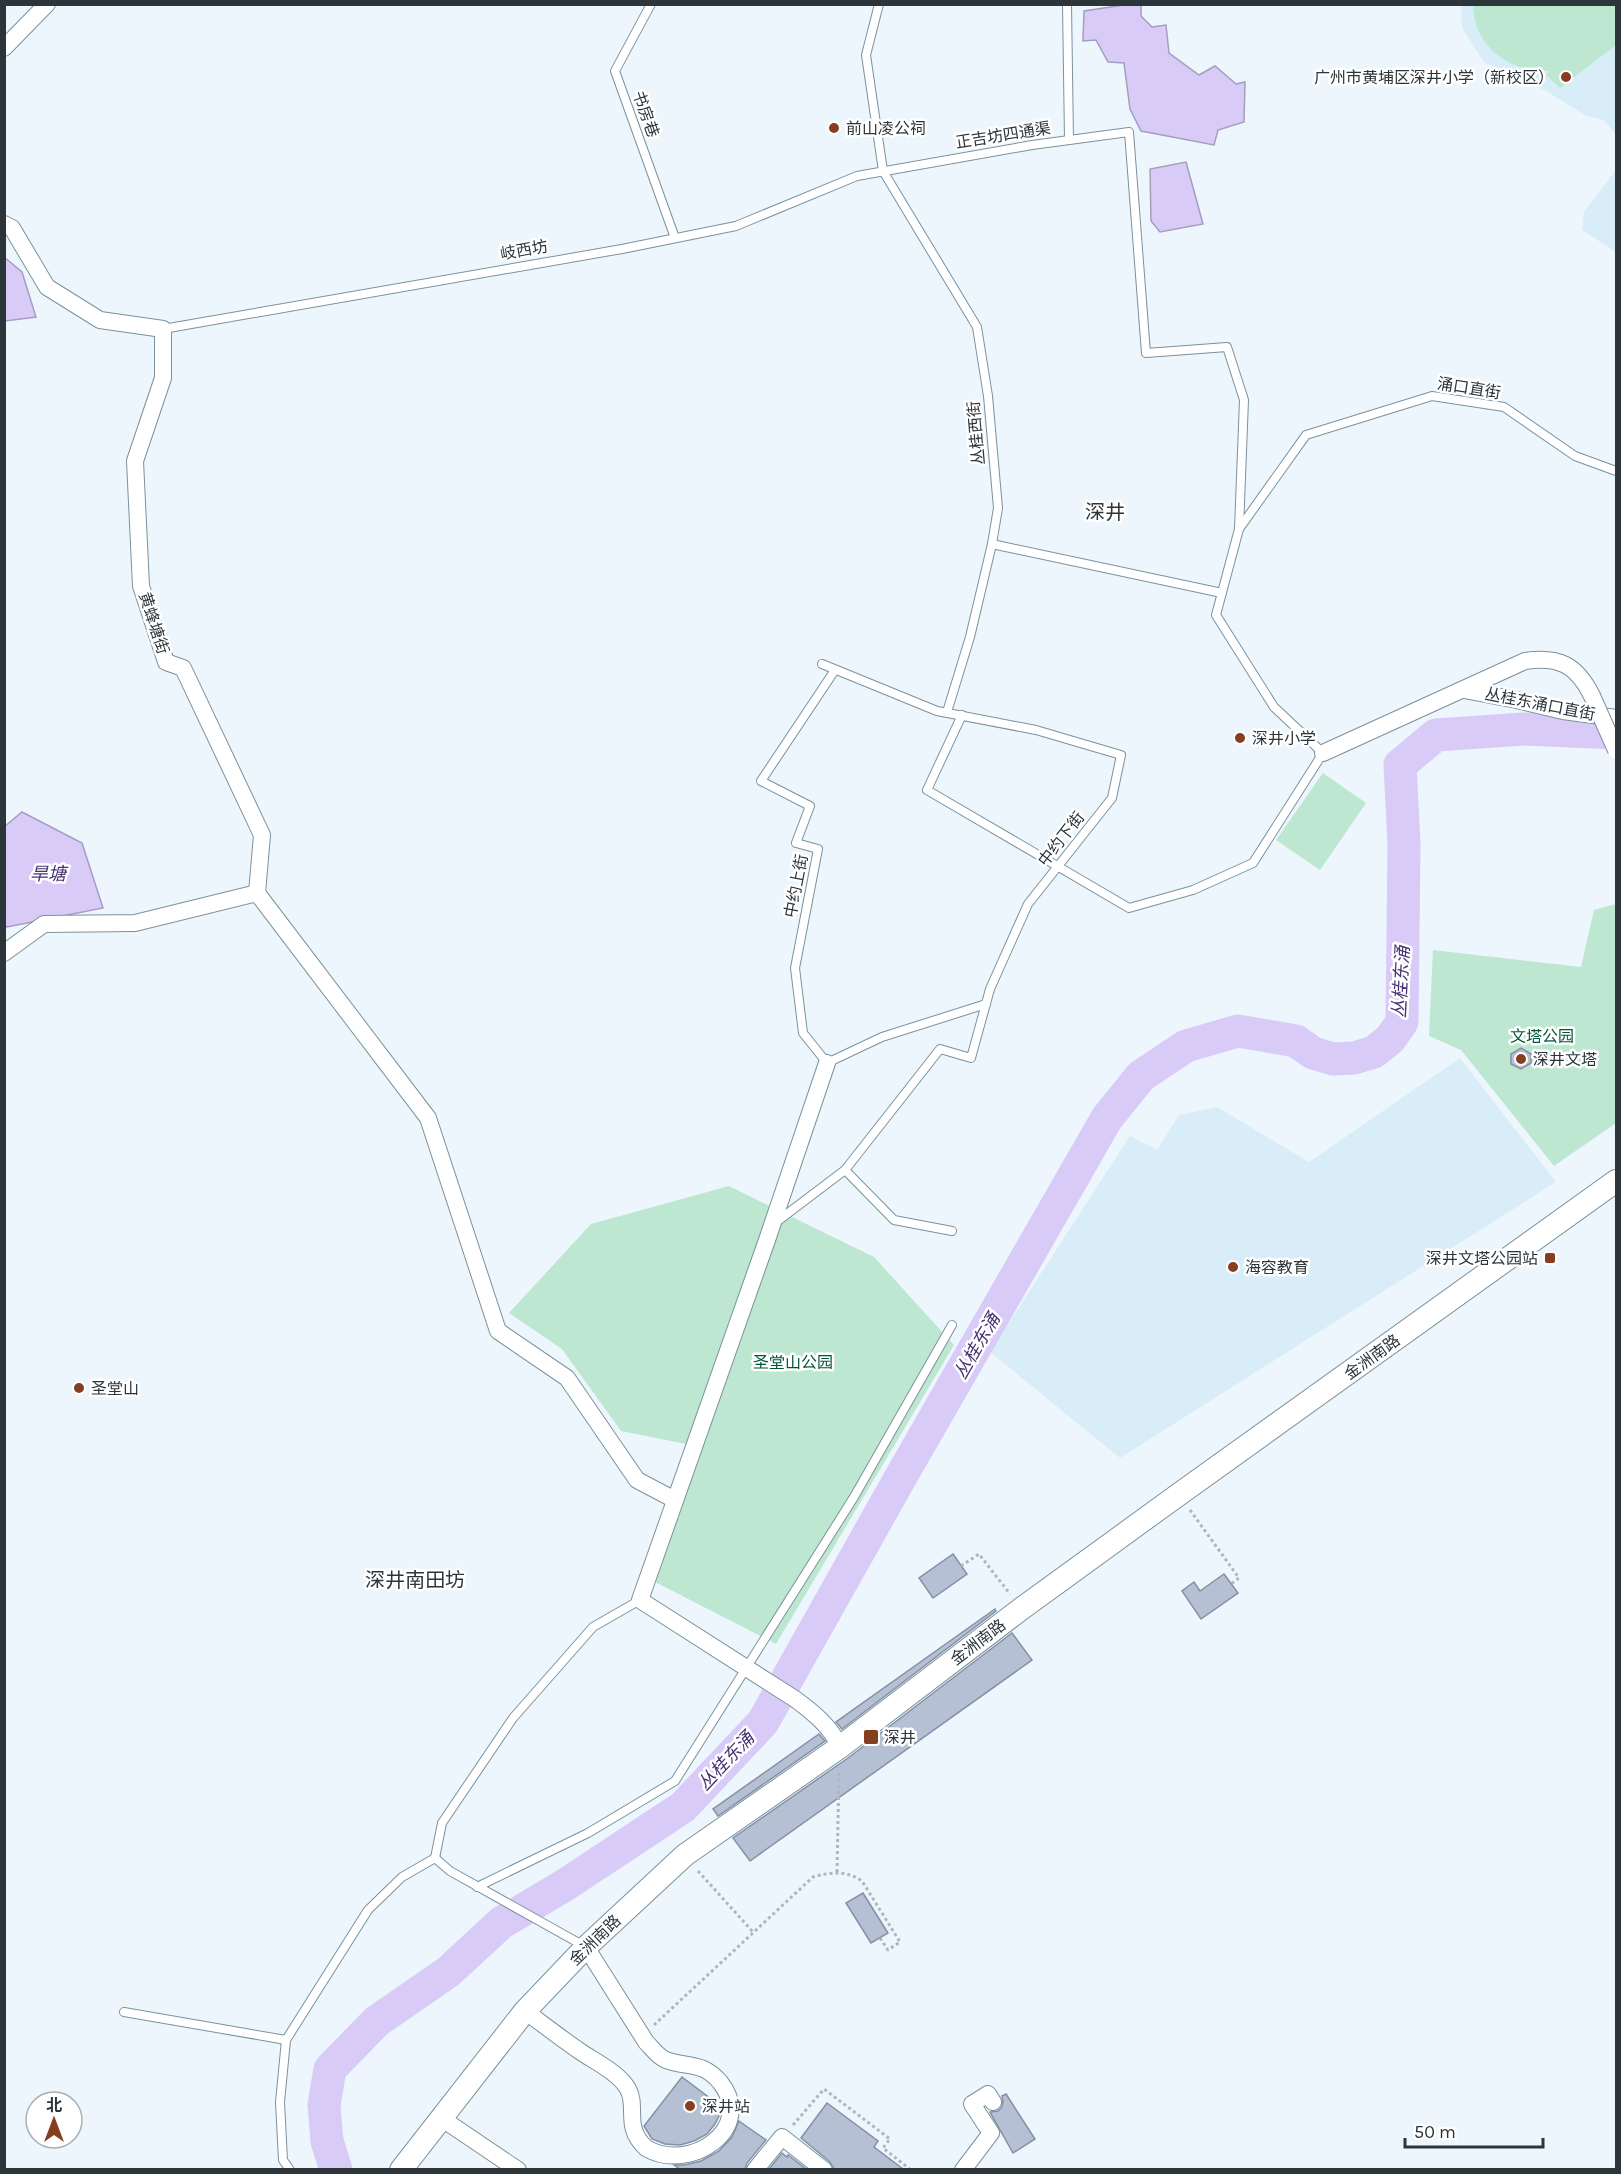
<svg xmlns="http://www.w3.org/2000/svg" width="1621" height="2174" viewBox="0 0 1621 2174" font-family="Karla,'Noto Sans SC',sans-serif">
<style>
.built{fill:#d9edf8}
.green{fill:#bde7d0}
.water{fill:#d8cbf8;stroke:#a49ebf;stroke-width:1.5}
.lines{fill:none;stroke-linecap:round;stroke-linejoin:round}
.river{stroke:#d8cbf8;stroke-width:33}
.building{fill:#b5c0d5;stroke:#8690a4;stroke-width:1.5}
.lane-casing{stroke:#7b929e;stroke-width:10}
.street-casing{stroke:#7b929e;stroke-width:18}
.secondary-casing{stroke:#7b929e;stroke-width:24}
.path{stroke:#adb7bc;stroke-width:3;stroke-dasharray:3 3;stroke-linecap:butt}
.lane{stroke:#fff;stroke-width:8}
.street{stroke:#fff;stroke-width:16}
.secondary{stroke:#fff;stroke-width:22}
.street-bridge-casing{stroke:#7b929e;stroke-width:18;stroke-linecap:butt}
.street-bridge{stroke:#fff;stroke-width:16}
.poi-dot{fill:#863e21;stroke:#fff;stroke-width:2}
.labels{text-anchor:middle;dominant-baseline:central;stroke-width:5;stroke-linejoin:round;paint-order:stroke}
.poi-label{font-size:16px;fill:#2b353a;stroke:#fff;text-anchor:start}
.street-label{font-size:16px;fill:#2b353a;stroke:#fff}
.park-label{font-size:16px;fill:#035538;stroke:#fff}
.water-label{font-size:18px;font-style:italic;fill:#4a3273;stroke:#fff}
.quarter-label{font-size:20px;fill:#2b353a;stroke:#fff}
</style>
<rect width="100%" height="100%" fill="#ecf6fc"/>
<g class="built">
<polygon points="1461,5 1616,5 1616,135 1604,120 1586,116 1548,92 1484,62 1462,28"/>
<polygon points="1616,170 1616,252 1582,230 1584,212"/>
<polygon points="1460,1058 1556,1182 1120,1458 990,1352 1130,1136 1157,1150 1179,1115 1217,1107 1309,1162"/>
</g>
<g class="green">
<path d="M 1473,5 L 1616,5 L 1616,45 L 1560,88 L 1546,75 L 1550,71 C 1509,72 1474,47 1473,5 Z"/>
<polygon points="1323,773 1366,803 1320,870 1276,840"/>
<polygon points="1616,904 1616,1123 1554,1166 1461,1050 1429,1036 1433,950 1581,967 1594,910"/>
<polygon points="729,1186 874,1257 954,1345 776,1644 655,1582 696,1446 621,1431 562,1349 509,1313 591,1224"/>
</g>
<g class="water">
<polygon points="1124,5 1141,5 1141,16 1152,27 1166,25 1169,53 1199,75 1215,66 1236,84 1245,82 1244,122 1218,130 1214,145 1141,131 1130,109 1124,63 1108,62 1096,40 1083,41 1084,11"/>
<polygon points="1186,162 1203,224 1160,232 1151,221 1150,169"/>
<polygon points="4,257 22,272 36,317 5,321"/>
<polygon points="22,812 82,843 103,908 7,927 4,924 4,827"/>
</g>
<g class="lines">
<polyline class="river" points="336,2170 327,2141 324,2105 330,2069 377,2021 448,1972 501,1923 565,1885 683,1807 763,1722 899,1480 1107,1118 1141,1076 1186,1046 1238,1031 1296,1041 1313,1053 1333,1059 1354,1058 1374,1052 1390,1039 1402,1022 1404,844 1400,765 1436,735 1524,729 1616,733"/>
</g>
<g class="building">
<polygon points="1521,1048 1531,1054 1531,1063 1521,1069 1511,1064 1511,1054"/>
<polygon points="953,1554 967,1574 933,1598 919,1578"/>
<polygon points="1224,1574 1238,1593 1201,1619 1182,1591 1194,1582 1200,1591"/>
<polygon points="995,1609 996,1611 842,1729 836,1722"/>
<polygon points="1012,1633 1032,1660 750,1861 733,1838 848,1758"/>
<polygon points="819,1734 825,1741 718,1816 713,1809"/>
<polygon points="863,1893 888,1933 871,1943 846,1903"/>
<polygon points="682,2077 719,2105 720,2114 715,2124 707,2134 694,2141 680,2145 665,2144 652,2139 644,2126"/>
<polygon points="1006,2094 1035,2139 1013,2153 990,2112 998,2111 1002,2107 1003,2102 1002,2096"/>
<polygon points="827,2103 878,2141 874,2147 903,2169 834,2169 830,2162 801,2138"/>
<polygon points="739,2121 766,2140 747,2163 745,2169 680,2169 674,2165 684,2165 701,2161 719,2151 732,2137"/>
<polygon points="782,2153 787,2157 788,2155 806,2169 769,2169"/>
</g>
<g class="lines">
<defs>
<g id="lane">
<polyline points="651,4 615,71 675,238"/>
<polyline points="879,4 866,55 883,171 977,327 988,396 998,508 992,544 970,637 947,712"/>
<polyline points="1067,4 1069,140"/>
<polyline points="163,329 622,249 736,226 857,176 1032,145 1129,132 1146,353 1227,347 1244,400 1239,529"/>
<polyline points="992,544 1222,593"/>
<polyline points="822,664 937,711 1036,730 1121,755 1112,798 1028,904 990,989 971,1058 940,1049 845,1170"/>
<polyline points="835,670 761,781 810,806 796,843 818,849 795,968 803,1033 827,1063 882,1037 986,1004"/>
<polyline points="962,715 927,790 1129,908 1193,890 1253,863 1323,753 1274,707 1216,615 1239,529 1306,435 1432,396 1504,407 1575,456 1616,471"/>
<polyline points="775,1223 845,1170 894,1220 952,1231"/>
<polyline points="435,1858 442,1823 513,1718 593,1627 640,1600"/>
<polyline points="477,1887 588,1833 675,1781 854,1497 952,1325"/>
<polyline points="124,2012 286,2040"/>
<polyline points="290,2170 283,2160 280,2102 286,2040 368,1910 402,1877 435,1858 450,1871 586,1947"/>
</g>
<g id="street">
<polyline points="4,48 47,4"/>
<polyline points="4,224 12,228 47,287 100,320 163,329 163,378 135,461 141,586 166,662 183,668 262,835 257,893"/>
<polyline points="1464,690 1517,700 1563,711 1616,718"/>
<path d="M 1323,753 L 1525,661 C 1559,656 1577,665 1592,696"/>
<polyline points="257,893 428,1118 498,1331 567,1378 637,1480 675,1500"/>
<polyline points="4,953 44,924 135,923 257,893"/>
<path d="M 827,1063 L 767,1240 L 640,1600 L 795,1699 C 814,1713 830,1726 840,1747"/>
<path d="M 525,2011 C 544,2025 562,2039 581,2052 C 596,2062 619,2073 628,2089 C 638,2107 623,2127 646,2148 C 690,2174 757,2128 720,2082 C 702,2061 688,2068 666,2060 C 658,2057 652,2048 646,2042 L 586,1947"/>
<polyline points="441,2118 518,2170"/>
<polyline points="755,2170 782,2137 824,2170"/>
<polyline points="963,2170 991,2133 972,2104 988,2094 993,2102"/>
</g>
<polyline id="secondary" points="401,2170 525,2011 586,1947 685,1855 840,1747 1021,1609 1178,1495 1616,1181"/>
</defs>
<use href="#lane" class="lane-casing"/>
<use href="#street" class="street-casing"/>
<use href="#secondary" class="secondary-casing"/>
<g class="path">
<polyline points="1190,1510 1239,1578 1231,1584"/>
<polyline points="961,1566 979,1554 1010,1594"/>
<polyline points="698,1871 753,1932"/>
<polyline points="837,1872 839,1772"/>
<path d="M 654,2025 L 813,1877 C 831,1872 846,1870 862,1881 L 900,1942 L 888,1950 L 880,1938"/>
<polyline points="793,2125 824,2089 890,2139 883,2148 911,2170"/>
</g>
<use href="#lane" class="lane"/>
<use href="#street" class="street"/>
<use href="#secondary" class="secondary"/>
<defs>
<polyline id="street-bridge" points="1592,696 1616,750"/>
</defs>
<use href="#street-bridge" class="street-bridge-casing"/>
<use href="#street-bridge" class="street-bridge"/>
</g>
<g class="poi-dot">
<circle cx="1566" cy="77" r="6"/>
<circle cx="834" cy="128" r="6"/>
<circle cx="1240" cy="738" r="6"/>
<circle cx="1521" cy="1059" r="6"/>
<rect x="1544" y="1252" width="12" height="12" rx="3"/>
<circle cx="1233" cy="1267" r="6"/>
<circle cx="79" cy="1388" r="6"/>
<rect x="863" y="1729" width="16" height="16" rx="3"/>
<circle cx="690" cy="2106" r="6"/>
</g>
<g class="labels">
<g class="poi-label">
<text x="1554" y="77" text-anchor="end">广州市黄埔区深井小学（新校区）</text>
<text x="846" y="128">前山凌公祠</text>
<text x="1252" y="738">深井小学</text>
<text x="1533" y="1059">深井文塔</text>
<text x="1538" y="1258" text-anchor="end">深井文塔公园站</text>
<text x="1245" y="1267">海容教育</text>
<text x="91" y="1388">圣堂山</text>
<text x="884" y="1737">深井</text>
<text x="702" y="2106">深井站</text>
</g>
<g class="street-label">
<text transform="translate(646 114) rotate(70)">书房巷</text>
<text transform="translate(1003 135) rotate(-9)">正吉坊四通渠</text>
<text transform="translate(524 250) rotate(-10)">岐西坊</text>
<text transform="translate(1469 388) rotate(9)">涌口直街</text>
<text transform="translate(976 433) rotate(-95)">丛桂西街</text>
<text transform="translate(154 623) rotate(72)">黄蜂塘街</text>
<text transform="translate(1540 704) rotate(11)">丛桂东涌口直街</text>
<text transform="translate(1061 839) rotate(-52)">中约下街</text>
<text transform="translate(796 886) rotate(-79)">中约上街</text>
<text transform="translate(1372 1357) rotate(-36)">金洲南路</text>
<text transform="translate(978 1642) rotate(-37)">金洲南路</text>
<text transform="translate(595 1940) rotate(-44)">金洲南路</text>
</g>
<g class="park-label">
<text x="1542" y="1036">文塔公园</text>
<text x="793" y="1362">圣堂山公园</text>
</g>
<g class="water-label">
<text x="48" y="874">旱塘</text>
<text transform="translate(1401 982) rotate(-87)">丛桂东涌</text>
<text transform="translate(977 1346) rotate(-60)">丛桂东涌</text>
<text transform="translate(726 1761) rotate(-47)">丛桂东涌</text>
</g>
<g class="quarter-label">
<text x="1105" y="512">深井</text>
<text x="415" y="1580">深井南田坊</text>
</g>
</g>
<rect width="1621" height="2174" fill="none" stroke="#2b353a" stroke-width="12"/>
<g transform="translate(54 2120)"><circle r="28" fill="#ffffff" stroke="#aaaeb0" stroke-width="1.5"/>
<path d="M0-4.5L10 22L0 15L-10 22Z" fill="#863e21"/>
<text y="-9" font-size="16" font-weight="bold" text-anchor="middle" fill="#2b353a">北</text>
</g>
<path d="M1405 2138v9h138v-9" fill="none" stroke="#2b353a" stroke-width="3"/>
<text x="1414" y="2138" font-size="18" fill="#2b353a" stroke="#ffffff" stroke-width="4.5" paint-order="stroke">50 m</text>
</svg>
